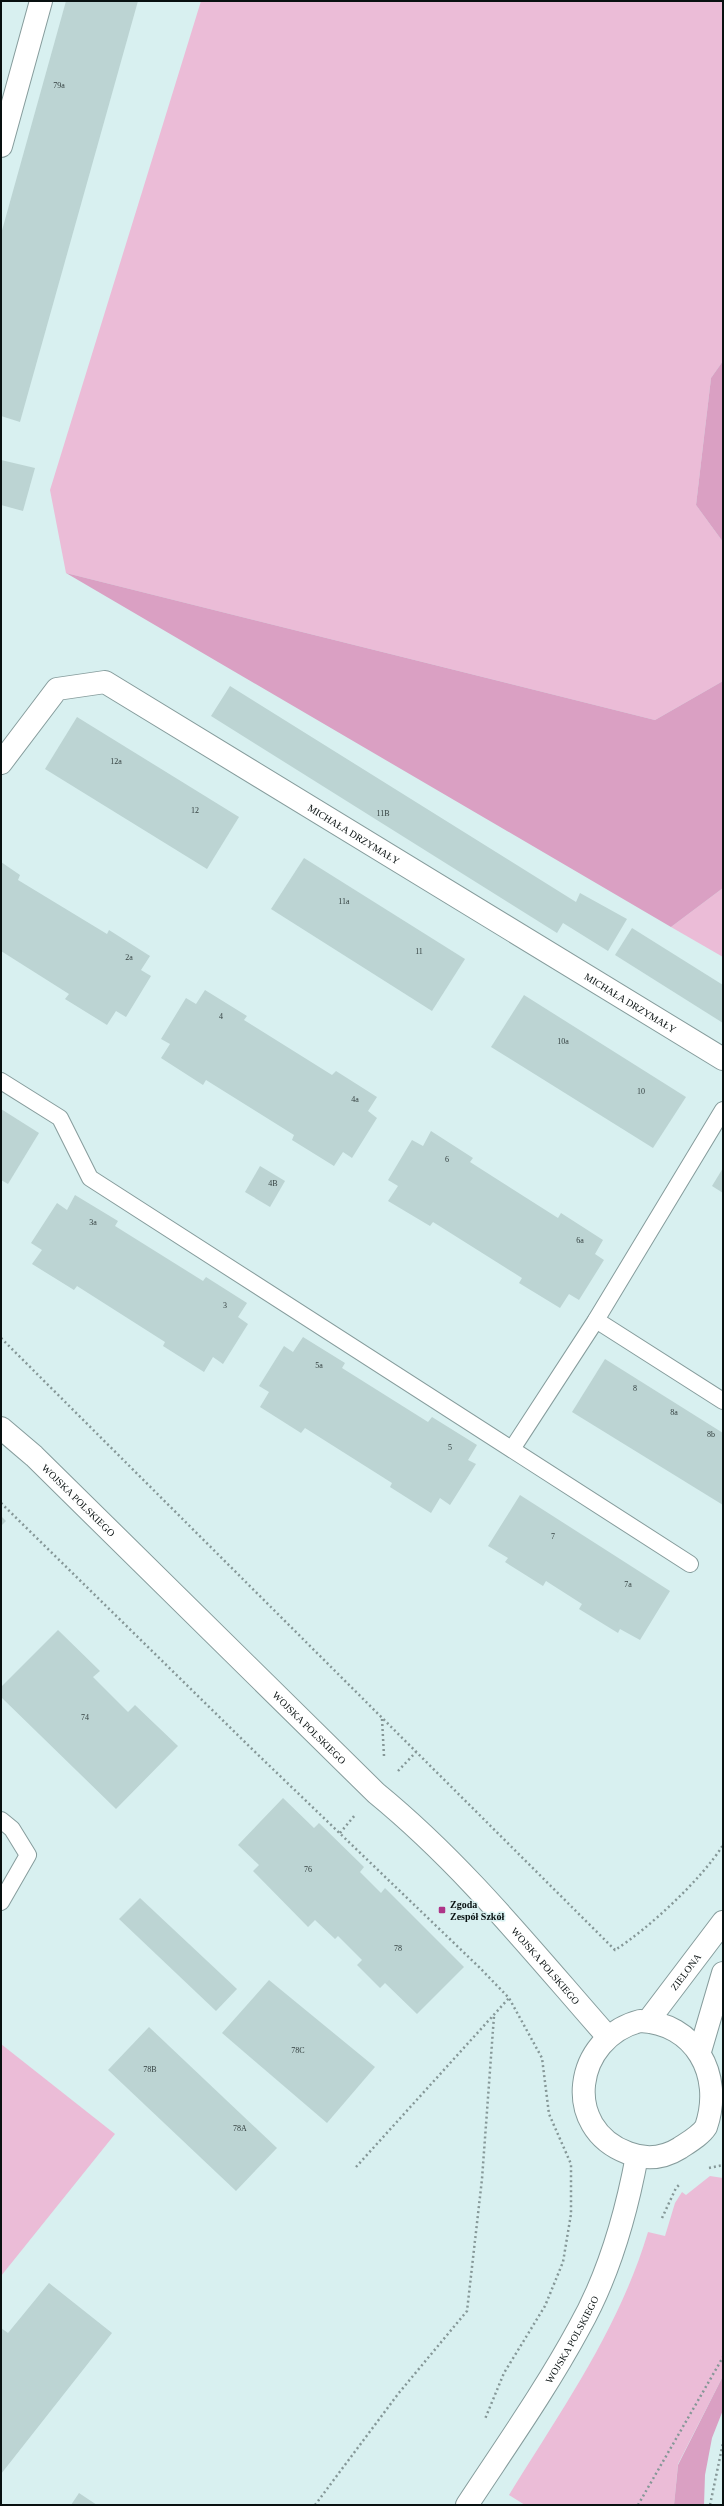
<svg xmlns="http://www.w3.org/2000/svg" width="724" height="2506" viewBox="0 0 724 2506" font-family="'Times New Roman',serif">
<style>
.green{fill:#ebbcd7}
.forest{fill:#daa0c3}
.building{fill:#bcd4d3}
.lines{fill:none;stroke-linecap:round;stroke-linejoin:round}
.service-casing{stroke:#869c9c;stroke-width:18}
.minor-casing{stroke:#869c9c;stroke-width:24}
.tertiary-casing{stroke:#869c9c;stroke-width:24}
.path{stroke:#859797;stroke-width:2.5;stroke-dasharray:2 3;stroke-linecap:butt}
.service{stroke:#fff;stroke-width:16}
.minor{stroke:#fff;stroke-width:22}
.tertiary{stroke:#fff;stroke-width:22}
.poi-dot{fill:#ae3488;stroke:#d8f0f0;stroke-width:1.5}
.labels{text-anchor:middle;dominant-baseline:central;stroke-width:3;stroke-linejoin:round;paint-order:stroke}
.number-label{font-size:8px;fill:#354141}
.street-label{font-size:10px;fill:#081010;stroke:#d8f0f0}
.poi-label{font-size:10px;font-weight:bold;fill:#081010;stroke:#d8f0f0;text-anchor:start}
</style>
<rect width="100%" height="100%" fill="#d8f0f0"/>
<g class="green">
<polygon points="201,1 723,1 723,361 711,378 696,505 723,542 723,681 655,720 66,573 50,490"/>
<polygon points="723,888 723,957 671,927"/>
<polygon points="1,2044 115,2134 1,2276"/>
<path d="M 710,2176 L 723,2178 L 723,2376 L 678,2464 L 674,2505 L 525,2505 L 509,2495 C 562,2409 619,2329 648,2232 L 665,2236 L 675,2203 L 682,2192 L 686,2195 Z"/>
</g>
<g class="forest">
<polygon points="723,361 723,542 696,505 711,378"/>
<polygon points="66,573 655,720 723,681 723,888 671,927"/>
<polygon points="723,2376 723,2410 712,2438 705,2475 704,2505 674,2505 678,2465"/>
</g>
<g class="building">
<polygon points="66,1 138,1 20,422 1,416 1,234"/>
<polygon points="1,460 35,468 23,511 1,505"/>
<polygon points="230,686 576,902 580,893 627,919 608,951 563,923 557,933 211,716"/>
<polygon points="77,717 239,817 207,869 45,769"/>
<polygon points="304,858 465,959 432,1011 271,909"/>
<polygon points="1,862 20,875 18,880 107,934 109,930 150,956 141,970 151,976 126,1017 116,1011 107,1025 65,999 69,994 1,951"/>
<polygon points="632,928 723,985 723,1023 615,955"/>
<polygon points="205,990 247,1016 244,1020 332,1075 336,1071 377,1097 368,1111 377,1118 352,1158 343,1152 334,1166 292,1140 294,1135 206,1080 203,1085 161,1058 170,1044 161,1039 186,998 196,1004"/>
<polygon points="524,995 686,1097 653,1148 491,1047"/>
<polygon points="1,1109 39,1133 8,1184 1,1180"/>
<polygon points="431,1131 473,1158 470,1162 558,1218 561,1213 603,1240 595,1254 604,1260 579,1300 569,1294 560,1308 519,1283 522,1278 433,1222 430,1226 388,1201 398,1186 388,1180 412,1140 423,1146"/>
<polygon points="260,1166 285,1181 270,1207 245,1192"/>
<polygon points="723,1168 723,1193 712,1186"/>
<polygon points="75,1195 118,1221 115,1226 203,1281 206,1277 247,1303 238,1317 248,1324 223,1364 213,1357 204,1372 163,1346 165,1342 77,1286 74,1290 32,1264 42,1250 31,1243 57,1203 67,1210"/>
<polygon points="303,1337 345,1363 342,1368 428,1422 432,1417 477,1445 468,1460 476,1464 450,1505 440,1498 431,1513 390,1487 392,1483 305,1428 301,1433 260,1407 269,1392 259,1386 284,1346 293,1352"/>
<polygon points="605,1359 723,1433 723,1505 572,1412"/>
<polygon points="520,1495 670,1591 640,1640 620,1629 618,1633 579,1609 582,1604 546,1581 543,1586 505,1562 508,1558 488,1546"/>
<polygon points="1,1516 6,1521 1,1526"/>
<polygon points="58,1630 100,1671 93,1677 128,1712 135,1705 178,1746 116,1809 1,1697 1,1687"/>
<polygon points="283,1798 314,1828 319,1823 364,1867 360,1872 381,1893 385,1888 464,1967 417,2014 385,1983 380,1988 357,1965 362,1960 338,1936 335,1939 315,1920 308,1927 253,1871 259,1865 238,1845"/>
<polygon points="140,1898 237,1989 216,2011 119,1919"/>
<polygon points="269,1980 375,2067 327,2123 222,2033"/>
<polygon points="149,2027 277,2148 236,2191 108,2070"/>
<polygon points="49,2283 112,2333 1,2474 1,2328 8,2333"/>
<polygon points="79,2493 97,2505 71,2505"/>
</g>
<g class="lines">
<defs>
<g id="service">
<polyline points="1,1081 60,1118 90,1178 690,1564"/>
<polyline points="596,1320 723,1401"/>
<polyline points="512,1449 596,1320 723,1110"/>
<polyline points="1,1820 12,1829 28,1855 1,1902"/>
</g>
<g id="minor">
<polyline points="1,146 41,1"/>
<path id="s1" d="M 1,763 L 57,689 L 105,682 L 723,1059"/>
<path id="s2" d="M 648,2021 L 723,1922"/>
<polyline points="701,2048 723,1973"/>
</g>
<g id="tertiary">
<path id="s3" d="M 1,1428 L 34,1456 L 376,1793 C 464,1865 533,1952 608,2037"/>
<path d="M 640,2021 C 694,2023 724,2074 706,2127 C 701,2135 689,2142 680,2148 C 664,2158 646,2160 628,2153 C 561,2128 574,2038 640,2021 Z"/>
<path id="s4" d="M 467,2505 C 505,2447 546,2389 579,2328 C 609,2275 626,2215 637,2156"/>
</g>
</defs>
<use href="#service" class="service-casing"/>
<use href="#minor" class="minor-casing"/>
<use href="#tertiary" class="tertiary-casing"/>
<g class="path">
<path d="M 1,1338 L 615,1950 C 648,1929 702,1879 723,1845"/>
<polyline points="1,1503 252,1749 480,1968 509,1998 542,2058 549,2114 571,2164 571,2214 563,2262 545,2306 504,2373 485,2419"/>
<polyline points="382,1719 384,1756"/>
<polyline points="398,1771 416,1752"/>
<polyline points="340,1833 355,1815"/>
<polyline points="356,2167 509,1998"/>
<polyline points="709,2168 723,2165"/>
<polyline points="662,2218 676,2188 680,2184"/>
<polyline points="315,2505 398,2394 467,2311 482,2179 494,2016"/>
<polyline points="638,2505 723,2357"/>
<polyline points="710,2505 723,2443"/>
</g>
<use href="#service" class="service"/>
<use href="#minor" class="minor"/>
<use href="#tertiary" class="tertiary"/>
</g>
<rect class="poi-dot" x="438" y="1906" width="8" height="8" rx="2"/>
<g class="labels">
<g class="number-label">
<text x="59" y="85">79a</text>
<text x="116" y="761">12a</text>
<text x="195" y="810">12</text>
<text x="383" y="813">11B</text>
<text x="344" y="901">11a</text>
<text x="419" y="951">11</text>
<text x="129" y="957">2a</text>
<text x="221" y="1016">4</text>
<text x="563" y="1041">10a</text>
<text x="641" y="1091">10</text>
<text x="355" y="1099">4a</text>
<text x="447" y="1159">6</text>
<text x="273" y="1183">4B</text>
<text x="93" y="1222">3a</text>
<text x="580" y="1240">6a</text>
<text x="225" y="1305">3</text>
<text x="319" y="1365">5a</text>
<text x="635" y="1388">8</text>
<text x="674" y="1412">8a</text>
<text x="711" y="1434">8b</text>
<text x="450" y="1447">5</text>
<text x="553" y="1536">7</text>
<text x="628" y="1584">7a</text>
<text x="85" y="1717">74</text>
<text x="308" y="1869">76</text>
<text x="398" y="1948">78</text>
<text x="298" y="2050">78C</text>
<text x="150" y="2069">78B</text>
<text x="240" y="2128">78A</text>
</g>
<g class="street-label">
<text stroke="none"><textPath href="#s1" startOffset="433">MICHAŁA DRZYMAŁY</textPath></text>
<text stroke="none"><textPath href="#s1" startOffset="757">MICHAŁA DRZYMAŁY</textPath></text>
<text stroke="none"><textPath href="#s3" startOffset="106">WOJSKA POLSKIEGO</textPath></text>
<text stroke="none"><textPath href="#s3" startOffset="430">WOJSKA POLSKIEGO</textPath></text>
<text stroke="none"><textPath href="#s3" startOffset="766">WOJSKA POLSKIEGO</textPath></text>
<text stroke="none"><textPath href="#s2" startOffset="62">ZIELONA</textPath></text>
<text stroke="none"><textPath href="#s4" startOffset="196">WOJSKA POLSKIEGO</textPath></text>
</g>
<g class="poi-label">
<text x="450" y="1904">Zgoda<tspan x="450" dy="12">Zespół Szkół</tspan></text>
</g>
</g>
<rect width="724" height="2506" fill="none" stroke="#081010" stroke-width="4"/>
</svg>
